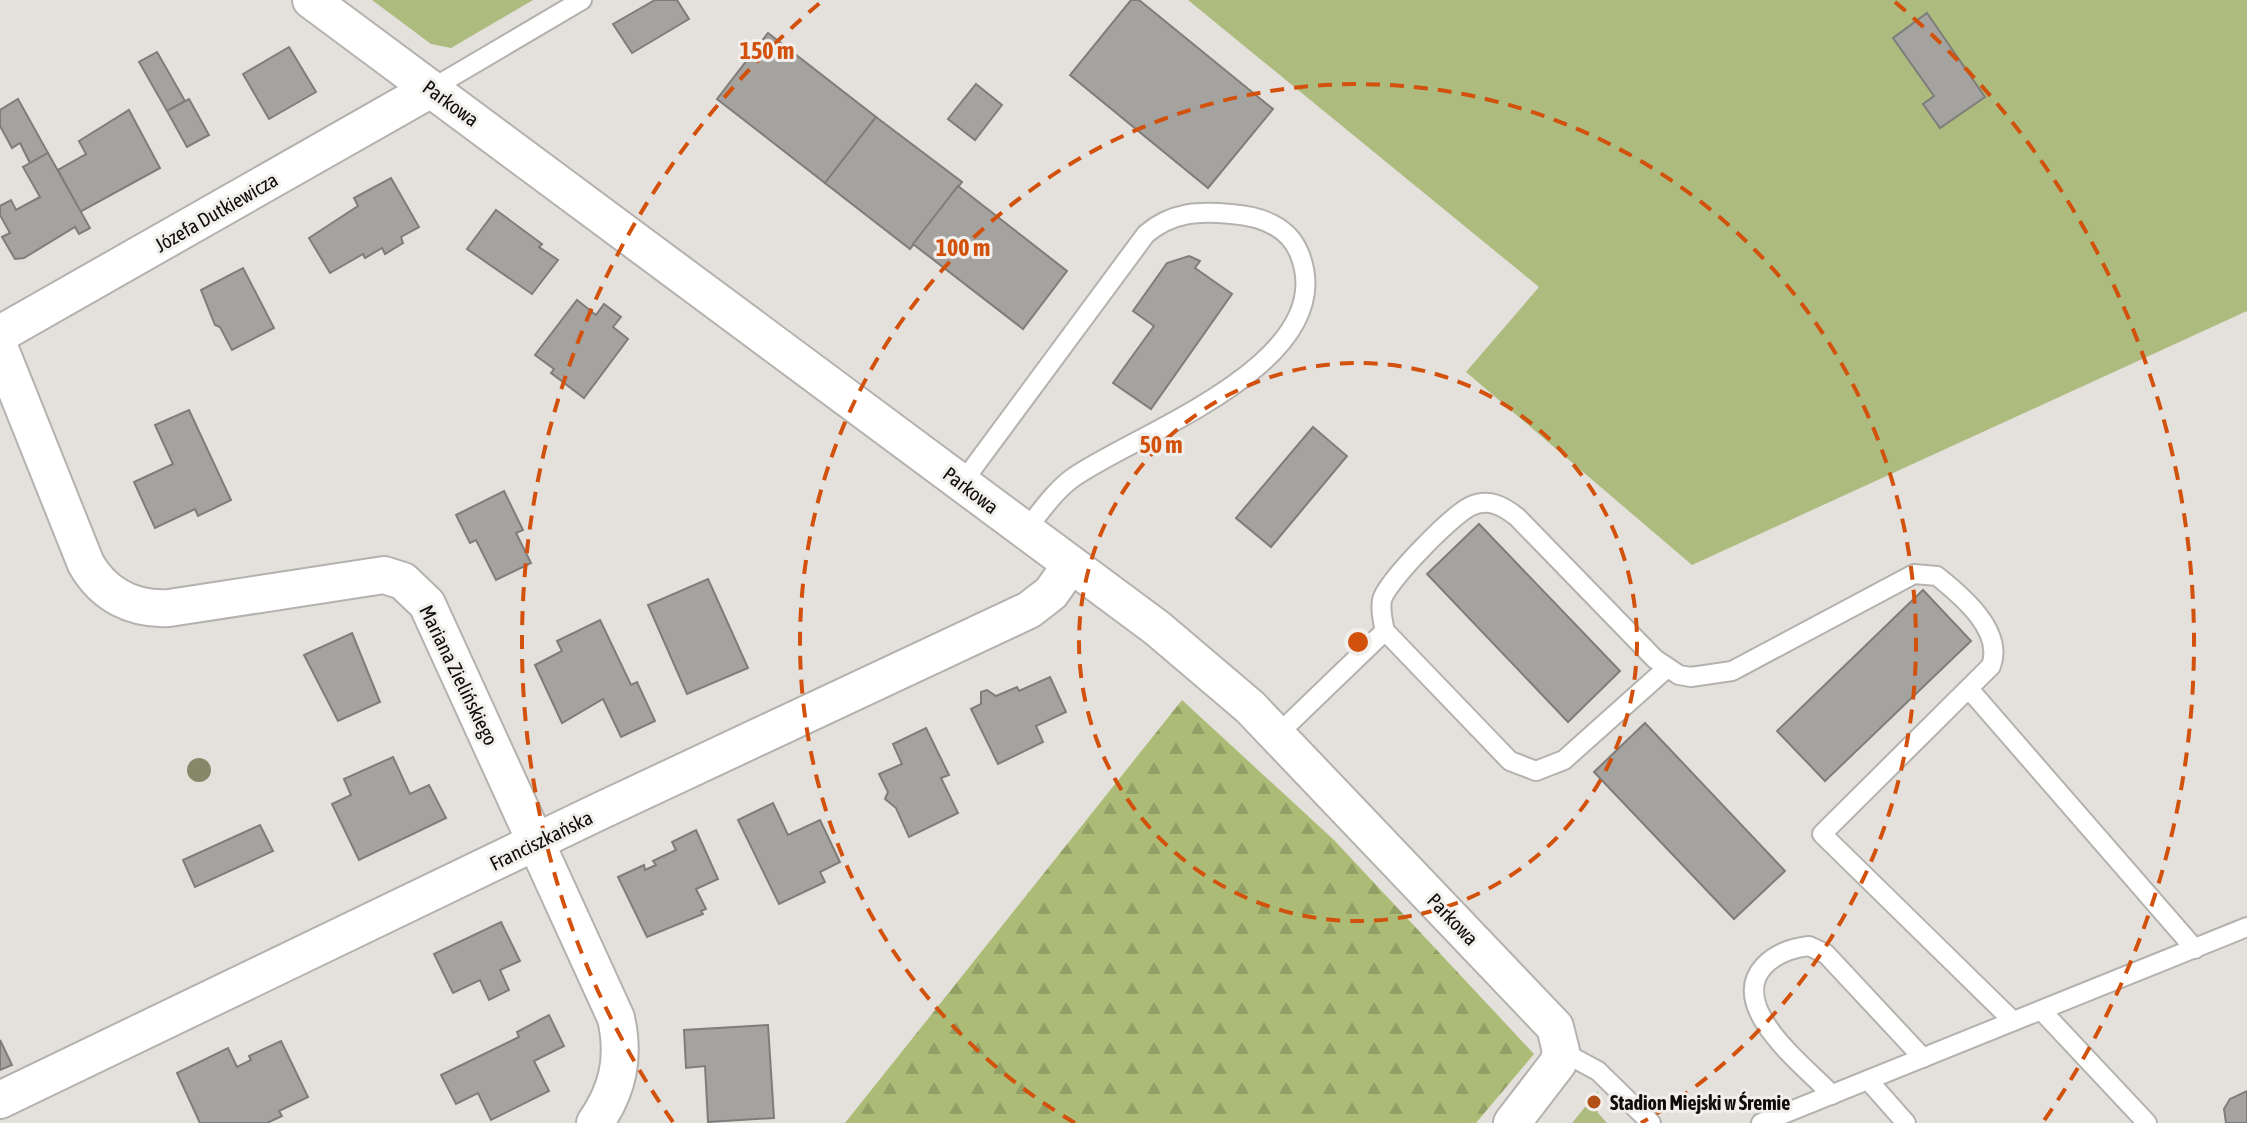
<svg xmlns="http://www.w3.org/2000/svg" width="2247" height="1123" viewBox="0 0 2247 1123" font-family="'Asap Condensed',sans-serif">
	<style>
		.forest { fill: url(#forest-firs) }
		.green { fill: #adbb7f }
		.building { fill: #a5a39f; stroke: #7f7d7a; stroke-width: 2 }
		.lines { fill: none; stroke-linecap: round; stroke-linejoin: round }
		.lane-casing { stroke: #b4b2ae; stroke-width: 22 }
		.street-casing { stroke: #b4b2ae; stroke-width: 40 }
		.lane { stroke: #fff; stroke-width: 18 }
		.street { stroke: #fff; stroke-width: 36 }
		.tree { fill: #858869 }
		.ring { fill: none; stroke: #d2510c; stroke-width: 4; stroke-dasharray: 14 10 }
		.poi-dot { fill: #b25015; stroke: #f1efeb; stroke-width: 3 }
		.labels { text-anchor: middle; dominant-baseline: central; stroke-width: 6; stroke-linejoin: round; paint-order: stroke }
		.street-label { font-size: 20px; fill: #0e0d0c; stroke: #f1efeb }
		.poi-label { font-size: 20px; font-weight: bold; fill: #0e0d0c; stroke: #f1efeb; text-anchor: start }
		.centre { fill: #d2510c; stroke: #f1efeb; stroke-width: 4 }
		.ring-label { font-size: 24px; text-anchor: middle; font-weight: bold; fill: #d2510c; stroke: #f1efeb; stroke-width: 6; stroke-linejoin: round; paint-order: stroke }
	</style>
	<defs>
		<pattern id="forest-firs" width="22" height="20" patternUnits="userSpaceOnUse" patternTransform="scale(2)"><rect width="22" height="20" fill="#acbc76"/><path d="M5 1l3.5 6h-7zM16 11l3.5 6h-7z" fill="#93a065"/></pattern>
	</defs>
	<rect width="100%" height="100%" fill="#e4e1dd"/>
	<path class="forest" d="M1182,700L1334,840L1534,1054L1476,1123H845Z"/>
	<g class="green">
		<path d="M372,0H533L451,48L431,44Z"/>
		<path d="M1188,0H2247V311L1692,565L1466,372L1539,287Z"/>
		<path d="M1598,1091V1113L1607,1123H1572Z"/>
	</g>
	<g class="building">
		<path d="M655,0H677L689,19L632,53L613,24Z"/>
		<path d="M1131,0H1139L1273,109L1208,188L1070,75Z"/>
		<path d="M1927,13L1985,97L1940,128L1923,104L1934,96L1893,38Z"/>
		<path d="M768,33L876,117L825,183L717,99Z"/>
		<path d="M289,47L316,92L269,119L243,74Z"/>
		<path d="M157,52L185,101L167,111L139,62Z"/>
		<path d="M976,84L1002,105L975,140L948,119Z"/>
		<path d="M18,99L48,153L30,163L20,143L12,148L0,126V110Z"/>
		<path d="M189,99L209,135L187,147L167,111Z"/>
		<path d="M129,110L160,168L80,212L58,170L86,154L79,141Z"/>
		<path d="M876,117L962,182L910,249L825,183Z"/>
		<path d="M48,153L90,228L79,234L75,227L24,258L15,259L2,237L10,233L0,215V206L11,200L16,210L40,197L23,167Z"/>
		<path d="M391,178L419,227L401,237L403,243L385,254L382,248L365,258L363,254L330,273L309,238L358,206L354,198Z"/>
		<path d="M958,186L1067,271L1023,329L913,244Z"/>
		<path d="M496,210L542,244L539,247L558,260L532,294L467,249Z"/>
		<path d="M1189,256L1200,261L1195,268L1232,294L1151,409L1113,383L1154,326L1133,311L1167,263Z"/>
		<path d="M243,268L274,328L232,350L220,327L215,325L201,290Z"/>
		<path d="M577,300L596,315L604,304L621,317L613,327L628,339L584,398L551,373L554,369L535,355Z"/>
		<path d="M189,410L231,500L198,516L195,509L155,528L134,482L173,464L155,425Z"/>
		<path d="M1313,427L1347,456L1271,547L1236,518Z"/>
		<path d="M504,491L523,530L516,533L531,563L496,580L476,540L470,543L456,515Z"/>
		<path d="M1479,524L1620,671L1568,722L1427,574Z"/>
		<path d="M708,579L748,668L687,694L648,605Z"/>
		<path d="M1923,590L1971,641L1825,781L1777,731Z"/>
		<path d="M600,620L631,685L637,682L655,721L621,737L603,699L562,723L535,665L562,651L557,641Z"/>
		<path d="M352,633L380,702L338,721L304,655Z"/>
		<path d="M1050,677L1066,712L1036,726L1043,742L998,764L971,709L981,704V692L987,690L996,696L1017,687L1019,691Z"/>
		<path d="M1645,723L1785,871L1734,919L1594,772Z"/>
		<path d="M926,728L949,775L941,778L958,813L909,837L896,808L885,799L888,792L879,774L902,764L893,744Z"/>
		<path d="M393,757L410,794L429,785L446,818L359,860L332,804L351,795L344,779Z"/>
		<path d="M773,803L788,835L820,820L840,862L820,872L825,882L779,904L738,820Z"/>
		<path d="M260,825L273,851L195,887L183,860Z"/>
		<path d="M696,830L718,879L696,889L706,909L701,911L703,914L647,937L618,877L644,865L645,870L656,865L653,861L676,850L672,842Z"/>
		<path d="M501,922L520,961L500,970L509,990L489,1000L480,980L453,993L434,954Z"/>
		<path d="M549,1015L564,1046L534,1061L549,1091L491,1120L478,1093L456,1104L441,1075L519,1037L517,1032Z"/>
		<path d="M768,1025L774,1118L708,1122L705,1066L686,1068L684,1030Z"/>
		<path d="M0,1040L12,1065L0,1070Z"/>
		<path d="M281,1041L308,1097L279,1111L282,1116L267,1123H200L177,1073L228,1048L237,1067L251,1060L249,1056Z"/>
		<path d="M2247,1091V1123H2226L2224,1109L2230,1099Z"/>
	</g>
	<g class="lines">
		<defs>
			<g id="lane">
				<path d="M431,89L582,0"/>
				<path d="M962,483L1146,234C1172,212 1198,211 1231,214C1260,216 1289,226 1300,255C1341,363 1139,432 1074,477C1054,491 1040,513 1025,531"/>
				<path d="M1385,631C1383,622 1380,611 1382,600C1386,582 1453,514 1471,506C1489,498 1503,506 1517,517L1655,659L1679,675L1691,677L1732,671L1914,574L1937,576C1962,596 2004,631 1991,666L1822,834L2013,1021"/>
				<path d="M1969,689L2195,949"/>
				<path d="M1277,735L1385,631L1510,761L1536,771L1564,760L1667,668"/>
				<path d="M2042,1011L2147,1123"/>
				<path d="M1561,1051L1598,1071L1651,1123"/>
				<path d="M1868,1080L1906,1123"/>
				<path d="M1832,1095C1805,1066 1726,1007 1764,966C1776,953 1792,948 1809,946L1826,954L1923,1058"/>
				<path d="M1761,1123L2247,927"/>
			</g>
			<g id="street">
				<path d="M311,0L1157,628L1250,707L1555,1027L1561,1051L1558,1063L1512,1123"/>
				<path d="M0,334L431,89"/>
				<path d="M0,349L86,564C104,595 133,610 169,608L384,575L403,581L427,604L616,1018C625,1058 618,1090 595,1123"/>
				<path d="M0,1100L598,812L1029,610L1051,593L1070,566"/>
			</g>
		</defs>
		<use href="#lane" class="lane-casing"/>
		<use href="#street" class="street-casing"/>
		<use href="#lane" class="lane"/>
		<use href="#street" class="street"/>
	</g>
	<circle class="tree" cx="199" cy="770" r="12"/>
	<g class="ring">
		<circle cx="1358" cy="642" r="279"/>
		<path d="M1075 1123A558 558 0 1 1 1641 1123"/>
		<path d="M673 1122A836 836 0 0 1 821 2M1895 2A836 836 0 0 1 2043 1122"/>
	</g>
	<circle class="poi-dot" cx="1594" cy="1102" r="8"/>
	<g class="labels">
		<g class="street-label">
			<text transform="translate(451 103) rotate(36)">Parkowa</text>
			<text transform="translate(216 212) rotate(-30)">Józefa Dutkiewicza</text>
			<text transform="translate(971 490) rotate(37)">Parkowa</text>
			<text transform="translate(459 675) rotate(64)">Mariana Zielińskiego</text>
			<text transform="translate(541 840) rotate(-26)">Franciszkańska</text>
			<text transform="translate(1453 919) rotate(46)">Parkowa</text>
		</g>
		<g class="poi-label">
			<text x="1610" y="1102">Stadion Miejski w Śremie</text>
		</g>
	</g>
	<circle cx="1358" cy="642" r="12" class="centre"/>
	<g class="ring-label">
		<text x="767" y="59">150 m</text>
		<text x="963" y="256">100 m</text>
		<text x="1161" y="453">50 m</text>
	</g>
</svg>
